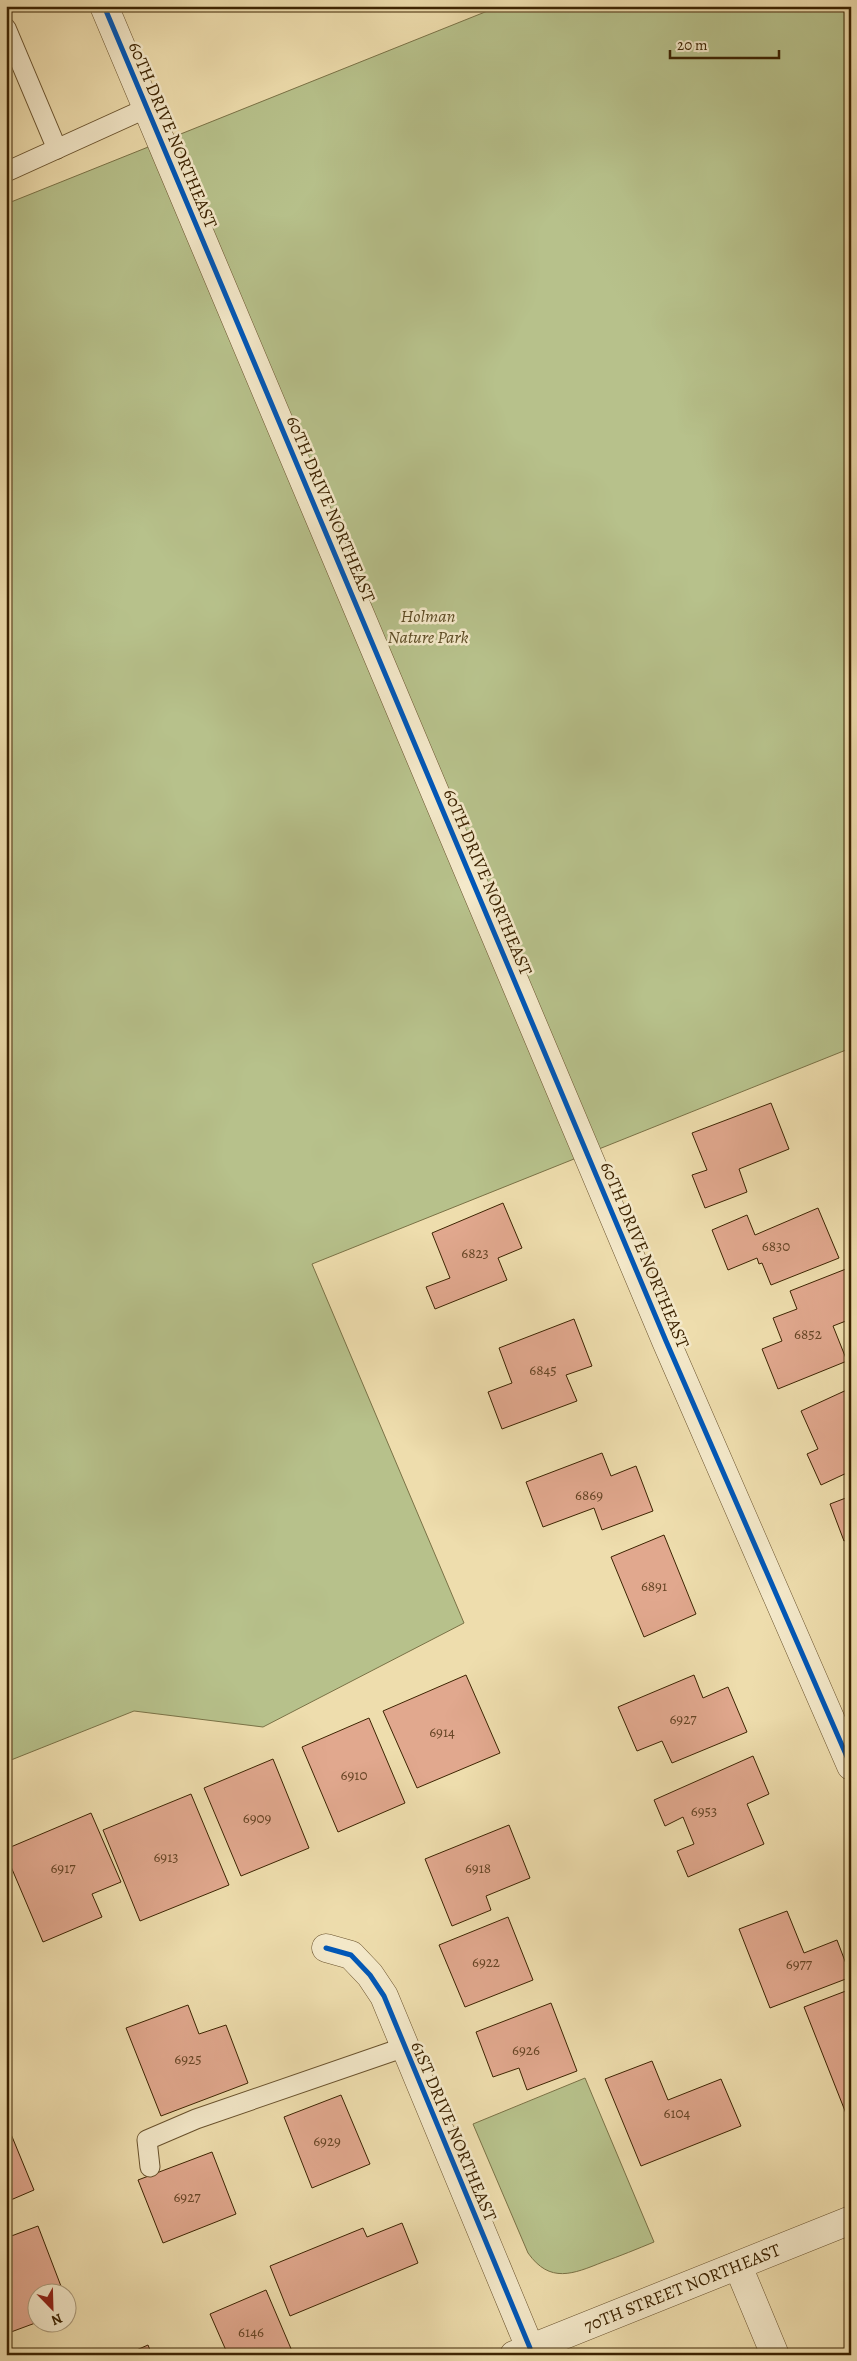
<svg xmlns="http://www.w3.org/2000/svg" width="857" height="2361" viewBox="0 0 857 2361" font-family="Alegreya,serif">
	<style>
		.green { fill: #b7c18b; stroke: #7a7246 }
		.building { fill: #e1a88e; stroke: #3d2402 }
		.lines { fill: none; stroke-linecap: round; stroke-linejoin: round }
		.lane-casing { stroke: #69522d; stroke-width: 21 }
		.street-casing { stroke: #69522d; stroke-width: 29 }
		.lane { stroke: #f4e9ca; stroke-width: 19 }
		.street { stroke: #f4e9ca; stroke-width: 28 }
		.cycleway-casing { stroke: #f4e9ca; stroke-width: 8 }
		.cycleway { stroke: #0057b8; stroke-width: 5 }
		.labels { text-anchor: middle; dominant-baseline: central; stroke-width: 5; stroke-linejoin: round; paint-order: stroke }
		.number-label { font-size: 15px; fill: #664525 }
		.street-label { font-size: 18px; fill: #3d2402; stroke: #f4e9ca }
		.park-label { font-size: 18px; font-style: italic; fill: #5c4b24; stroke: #f4e9ca }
	</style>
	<rect width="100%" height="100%" fill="#eeddad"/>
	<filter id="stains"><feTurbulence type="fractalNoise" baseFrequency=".004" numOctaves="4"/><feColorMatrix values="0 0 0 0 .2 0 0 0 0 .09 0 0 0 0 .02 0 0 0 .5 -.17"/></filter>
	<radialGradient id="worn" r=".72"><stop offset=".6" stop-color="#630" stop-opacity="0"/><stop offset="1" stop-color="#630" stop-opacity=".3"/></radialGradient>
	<g class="green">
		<path d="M500,6H851V1048L312,1264L464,1623L263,1727L134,1711L6,1762V204Z"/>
		<path d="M585,2078L654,2242C637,2249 620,2256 603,2262C573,2274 550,2284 528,2253L473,2124Z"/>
	</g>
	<g class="building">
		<path d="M771,1103L789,1149L739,1169L747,1192L705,1208L692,1175L707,1170L692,1133Z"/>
		<path d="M503,1203L522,1248L498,1258L507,1280L435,1309L426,1287L450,1278L432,1233Z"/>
		<path d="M818,1208L839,1258L771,1285L762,1263L759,1264L757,1258L728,1270L712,1230L747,1215L755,1235Z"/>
		<path d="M851,1267V1319L833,1326L847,1361L778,1389L762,1349L782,1341L773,1318L797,1309L790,1291Z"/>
		<path d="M574,1319L592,1366L566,1375L577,1401L502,1429L488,1392L512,1383L499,1348Z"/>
		<path d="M851,1388V1471L821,1485L807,1454L818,1449L801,1411Z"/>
		<path d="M602,1453L611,1476L636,1466L653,1511L602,1530L594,1508L543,1527L526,1482Z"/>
		<path d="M851,1496V1538L844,1541L830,1504Z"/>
		<path d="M664,1535L696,1614L644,1637L611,1557Z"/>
		<path d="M466,1675L500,1753L417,1788L383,1711Z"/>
		<path d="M694,1675L703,1698L728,1687L747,1732L672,1763L662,1741L637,1751L618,1707Z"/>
		<path d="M369,1718L405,1803L338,1832L302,1747Z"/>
		<path d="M753,1756L769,1794L747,1804L764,1844L688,1877L677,1851L694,1844L683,1817L665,1826L654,1800Z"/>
		<path d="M273,1759L309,1848L241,1876L204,1788Z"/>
		<path d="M191,1794L229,1885L140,1921L103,1830Z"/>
		<path d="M91,1813L121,1882L92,1894L102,1917L43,1942L6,1855V1849Z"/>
		<path d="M509,1825L530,1878L486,1896L491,1910L452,1926L425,1859Z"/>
		<path d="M787,1911L804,1953L837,1940L851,1977L770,2008L739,1929Z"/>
		<path d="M508,1917L533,1980L465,2007L439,1945Z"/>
		<path d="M851,1989V2115L847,2116L804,2007Z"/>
		<path d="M551,2003L577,2071L527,2090L519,2068L493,2077L476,2032Z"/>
		<path d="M188,2005L199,2034L226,2025L248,2083L161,2116L126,2028Z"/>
		<path d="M652,2061L668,2100L721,2079L741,2126L641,2166L605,2079Z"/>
		<path d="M341,2095L370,2164L312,2188L284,2117Z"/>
		<path d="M6,2122L34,2190L6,2202Z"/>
		<path d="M212,2152L236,2214L163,2243L138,2180Z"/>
		<path d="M402,2223L418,2263L290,2316L270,2266L363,2228L367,2237Z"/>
		<path d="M38,2226L64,2294H38V2322L11,2332L6,2320V2238Z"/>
		<path d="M266,2290L292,2351L284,2355H228L210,2314Z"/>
		<path d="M148,2345L152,2355H125Z"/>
	</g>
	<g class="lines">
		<defs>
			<g id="lane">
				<path d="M6,28L57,149"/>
				<path d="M6,172L147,108"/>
				<path d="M150,2167L147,2140L196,2119L405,2047"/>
			</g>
			<g id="street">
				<path d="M104,6L666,1341L851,1766"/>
				<path d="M326,1948L351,1955L370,1975L384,1996L530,2348"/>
				<path d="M738,2266L775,2355"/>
				<path id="s1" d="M514,2355L851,2220"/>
			</g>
		</defs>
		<use href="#lane" class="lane-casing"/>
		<use href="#street" class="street-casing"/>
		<use href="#lane" class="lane"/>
		<use href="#street" class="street"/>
		<defs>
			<g id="cycleway">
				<path d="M104,6L666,1341L851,1766"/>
				<path d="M326,1948L351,1955L370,1975L384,1996L530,2348"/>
			</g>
		</defs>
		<use href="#cycleway" class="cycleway-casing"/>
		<use href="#cycleway" class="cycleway"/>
	</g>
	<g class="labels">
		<g class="number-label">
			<text x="776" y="1246">6830</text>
			<text x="475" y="1253">6823</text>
			<text x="808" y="1334">6852</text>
			<text x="543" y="1370">6845</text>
			<text x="589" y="1495">6869</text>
			<text x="654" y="1586">6891</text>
			<text x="683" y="1719">6927</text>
			<text x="442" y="1732">6914</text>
			<text x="354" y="1775">6910</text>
			<text x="704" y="1811">6953</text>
			<text x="257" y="1818">6909</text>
			<text x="166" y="1857">6913</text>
			<text x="63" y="1868">6917</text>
			<text x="478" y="1868">6918</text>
			<text x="486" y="1962">6922</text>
			<text x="799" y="1964">6977</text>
			<text x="526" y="2050">6926</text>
			<text x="188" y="2059">6925</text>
			<text x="677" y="2113">6104</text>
			<text x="327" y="2141">6929</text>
			<text x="187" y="2197">6927</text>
			<text x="251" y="2332">6146</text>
		</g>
		<g class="street-label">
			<text transform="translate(173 135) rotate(67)">60TH DRIVE NORTHEAST</text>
			<text transform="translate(331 509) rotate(67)">60TH DRIVE NORTHEAST</text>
			<text transform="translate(488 882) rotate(67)">60TH DRIVE NORTHEAST</text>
			<text transform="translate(645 1255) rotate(67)">60TH DRIVE NORTHEAST</text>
			<text transform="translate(454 2131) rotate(67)">61ST DRIVE NORTHEAST</text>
			<text stroke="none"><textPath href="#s1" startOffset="181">70TH STREET NORTHEAST</textPath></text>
		</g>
		<g class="park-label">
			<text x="428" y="616">Holman<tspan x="428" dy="21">Nature Park</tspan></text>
		</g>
	</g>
	<rect width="857" height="2361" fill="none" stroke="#eeddad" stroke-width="25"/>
	<rect x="8" y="8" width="842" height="2346" fill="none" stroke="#3d2402" stroke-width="2.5"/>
	<rect x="12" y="12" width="832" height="2336" fill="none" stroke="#3d2402"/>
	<g transform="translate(52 2308) rotate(157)"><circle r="24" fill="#f4e9ca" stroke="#ab9a7a"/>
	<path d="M0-4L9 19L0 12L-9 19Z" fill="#8f2418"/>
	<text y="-8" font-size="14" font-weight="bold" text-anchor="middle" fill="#3d2402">N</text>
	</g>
	<path d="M670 50v8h109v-8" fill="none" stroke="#3d2402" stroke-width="2.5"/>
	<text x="677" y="50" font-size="15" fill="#3d2402" stroke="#f4e9ca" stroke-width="4" paint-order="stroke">20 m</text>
	<rect width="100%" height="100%" filter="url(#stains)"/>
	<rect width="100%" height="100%" fill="url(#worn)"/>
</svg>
